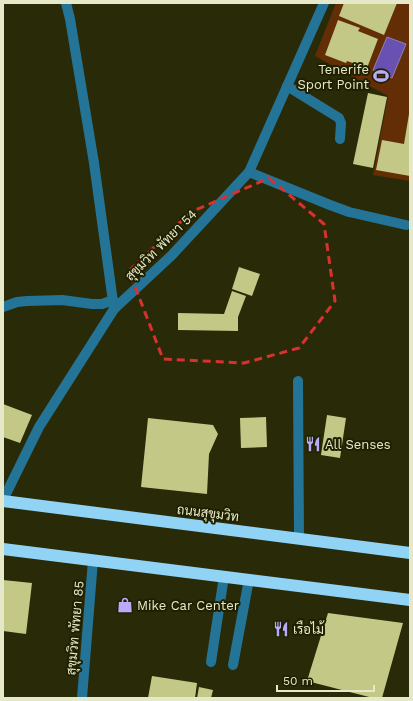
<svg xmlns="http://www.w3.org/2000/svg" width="413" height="701" viewBox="0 0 413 701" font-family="'Work Sans',Sarabun,sans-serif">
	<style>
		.green { fill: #632e06 }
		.water { fill: #6951b1; stroke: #8e7fb8 }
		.building { fill: #c4c887 }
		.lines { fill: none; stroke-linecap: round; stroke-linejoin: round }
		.minor { stroke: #247497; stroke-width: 10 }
		.highway { stroke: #91d3f5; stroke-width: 12 }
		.marked { fill: none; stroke: #d73230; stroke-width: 3; stroke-dasharray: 8 5; stroke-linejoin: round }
		.labels { text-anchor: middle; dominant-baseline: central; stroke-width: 4; stroke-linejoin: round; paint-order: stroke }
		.poi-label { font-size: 13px; fill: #e6e9c9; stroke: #1f2000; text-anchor: start }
		.street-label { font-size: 13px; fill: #e6e9c9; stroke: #1f2000 }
	</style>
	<rect width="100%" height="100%" fill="#292a08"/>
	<path class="green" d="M336,3H410V181L373,175L388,96L315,56Z"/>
	<path class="water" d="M387,37L406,44L392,78L373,70Z"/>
	<g class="building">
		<path d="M344,3H397L384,35L339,16Z"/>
		<path d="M338,20L360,28L358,31L378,39L367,68L347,61L346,63L325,55Z"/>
		<path d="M368,93L387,97L373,168L353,164Z"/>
		<path d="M409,114H410V176L376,170L382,140L404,144Z"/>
		<path d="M239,267L260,274L252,296L232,289Z"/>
		<path d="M232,291L246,296L238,317V331L178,330V313L224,314Z"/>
		<path d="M3,404L32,415L20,443L3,437Z"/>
		<path d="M327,415L346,418L340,458L321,455Z"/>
		<path d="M266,417L267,447L241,448L240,418Z"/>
		<path d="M148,418L213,425L218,434L209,454L207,494L141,487Z"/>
		<path d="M3,580L32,583L26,634L3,631Z"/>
		<path d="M328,613L403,623L382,698H373L307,681Z"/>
		<path d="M152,676L197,683L195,698H148Z"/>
		<path d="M199,687L213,690L211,698H197Z"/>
	</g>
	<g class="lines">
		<g class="minor">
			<path d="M66,3L70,19L94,163L114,309"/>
			<path d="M287,86L339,118L341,123L340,139"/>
			<path d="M249,172L330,205L349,212L406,225"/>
			<path d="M3,307L17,302L27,301L62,300L92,304H102L113,300"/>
			<path d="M298,381L299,538"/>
			<path d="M3,500L39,427L114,309L172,255L249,172L324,3"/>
			<path d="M211,662L224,576"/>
			<path d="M233,665L249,579"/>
			<path d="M82,698L93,560"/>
		</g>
		<g class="highway">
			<path d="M3,501L410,553"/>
			<path d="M3,549L410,600"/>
		</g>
	</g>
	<path class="marked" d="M269,178L324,224L335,301L299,348L244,363L163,359L129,271L191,212Z"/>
	<defs>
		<symbol id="stadium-bare" viewBox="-9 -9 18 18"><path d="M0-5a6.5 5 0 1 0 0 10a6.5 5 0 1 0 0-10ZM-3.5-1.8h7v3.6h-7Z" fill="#b8abf7" stroke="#1f2000" stroke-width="2.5" paint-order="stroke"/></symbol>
		<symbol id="restaurant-bare" viewBox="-9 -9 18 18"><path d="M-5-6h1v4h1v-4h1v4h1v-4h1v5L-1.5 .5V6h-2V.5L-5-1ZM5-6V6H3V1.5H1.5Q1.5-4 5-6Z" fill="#b8abf7" stroke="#1f2000" stroke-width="2.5" paint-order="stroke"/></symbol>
		<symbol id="shop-bare" viewBox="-9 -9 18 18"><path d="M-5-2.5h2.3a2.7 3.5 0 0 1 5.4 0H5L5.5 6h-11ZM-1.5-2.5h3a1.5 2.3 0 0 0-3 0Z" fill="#b8abf7" stroke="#1f2000" stroke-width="2.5" paint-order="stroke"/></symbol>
	</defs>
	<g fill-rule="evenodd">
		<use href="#stadium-bare" x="370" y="65" width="22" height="22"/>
		<use href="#restaurant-bare" x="302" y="433" width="22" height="22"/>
		<use href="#shop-bare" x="114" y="594" width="22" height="22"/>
		<use href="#restaurant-bare" x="270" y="618" width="22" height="22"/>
	</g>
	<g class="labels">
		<g class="poi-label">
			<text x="369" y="69" text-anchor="end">Tenerife<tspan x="369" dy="15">Sport Point</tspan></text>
			<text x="325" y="444">All Senses</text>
			<text x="137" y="605">Mike Car Center</text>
			<text x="293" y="629">เรือไม้</text>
		</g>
		<g class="street-label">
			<text transform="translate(161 245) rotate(-45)">สุขุมวิท พัทยา 54</text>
			<text transform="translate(208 513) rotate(7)">ถนนสุขุมวิท</text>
			<text transform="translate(75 628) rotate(-85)">สุขุมวิท พัทยา 85</text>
		</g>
	</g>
	<rect width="413" height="701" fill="none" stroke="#e6e9c9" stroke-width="8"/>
	<path d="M277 685v6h97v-6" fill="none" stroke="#e6e9c9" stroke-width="2"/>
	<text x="283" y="685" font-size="12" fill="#e6e9c9" stroke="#1f2000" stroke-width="3" paint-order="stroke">50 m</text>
</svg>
